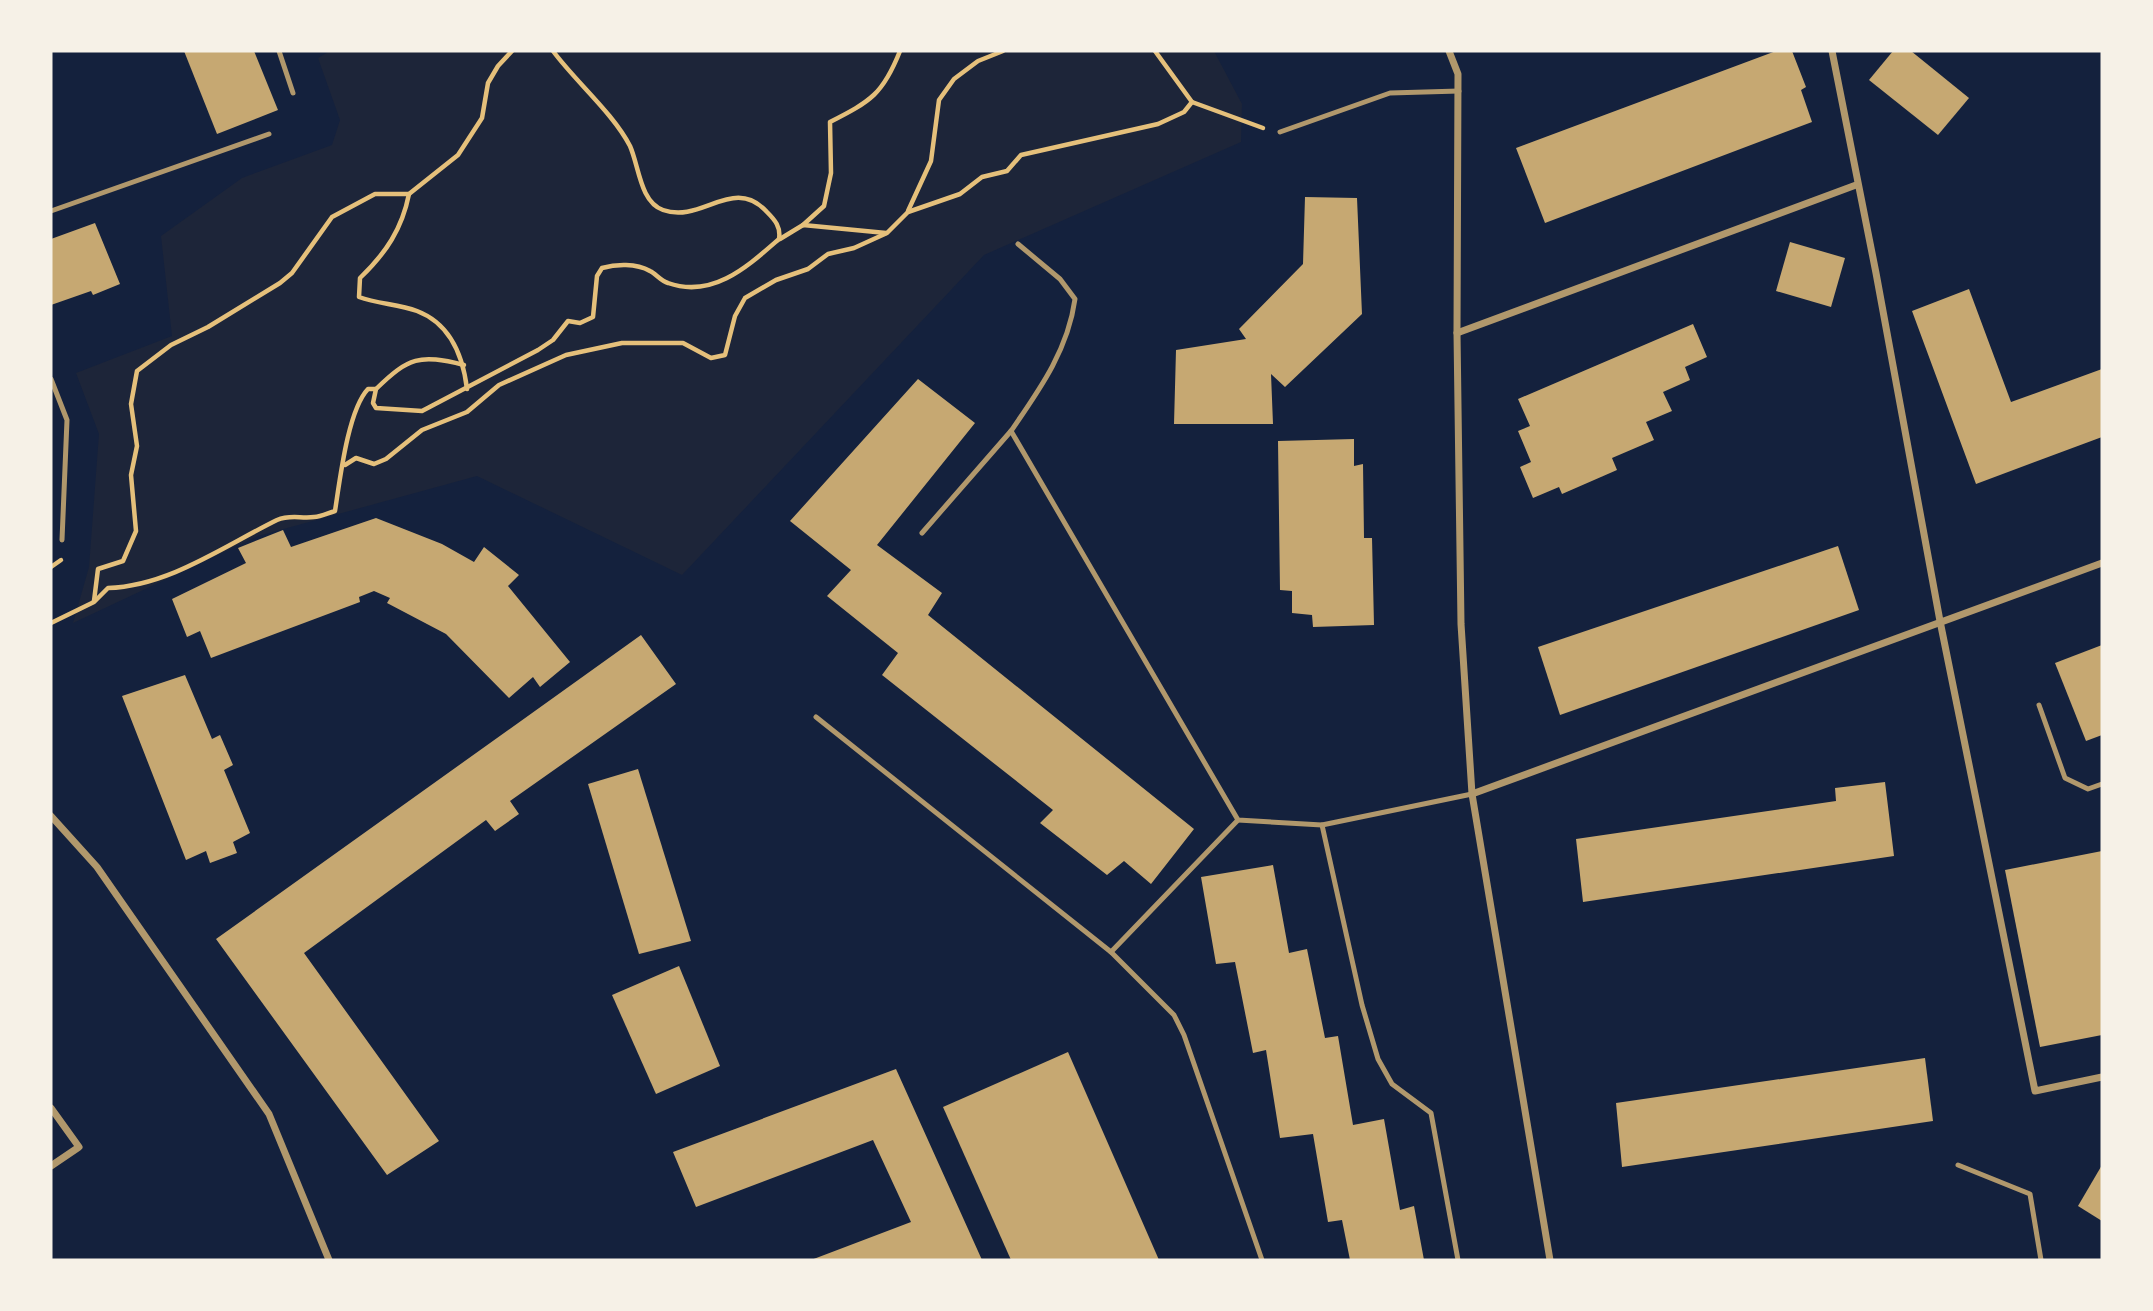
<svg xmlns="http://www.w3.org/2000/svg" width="2153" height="1311" viewBox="0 0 2153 1311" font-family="Poppins,sans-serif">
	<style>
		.green { fill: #1d2539 }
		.building { fill: #c6a872 }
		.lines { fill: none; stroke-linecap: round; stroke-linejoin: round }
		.path { stroke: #e5c07b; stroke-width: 4.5 }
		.service { stroke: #b1986c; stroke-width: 5 }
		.minor { stroke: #b1986c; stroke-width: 7 }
	</style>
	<rect width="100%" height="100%" fill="#14213d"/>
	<path class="green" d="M330,51H1214L1242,104L1241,142L984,255L682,575L477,476L258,536L73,623L89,567L99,434L76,373L172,336L161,236L242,178L332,145L340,120L318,58Z"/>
	<g class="building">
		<path d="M184,51H254L278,110L217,134Z"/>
		<path d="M1776,51H1792L1806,87L1801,90L1812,122L1545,223L1516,148Z"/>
		<path d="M1893,51H1911L1969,98L1938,135L1869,80Z"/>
		<path d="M1305,197L1357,198L1362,314L1285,387L1271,374L1273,424H1174L1176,350L1246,339L1239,329L1303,264Z"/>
		<path d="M95,223L120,284L93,295L91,291L51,305V239Z"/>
		<path d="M1790,242L1845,258L1831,307L1776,291Z"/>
		<path d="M1969,289L2011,402L2102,369V437L1976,484L1912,311Z"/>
		<path d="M1693,324L1707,357L1685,367L1690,380L1663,392L1672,411L1646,422L1654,440L1612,458L1617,470L1562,494L1559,487L1533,498L1520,467L1531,462L1518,431L1530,426L1518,399Z"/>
		<path d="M918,379L975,423L877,545L942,593L928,615L1194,829L1151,884L1124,861L1107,875L1040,823L1053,810L882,675L898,653L827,596L851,570L790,521Z"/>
		<path d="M1354,439V466L1363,464L1364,538H1372L1374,625L1313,627L1312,615L1292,613V591L1280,590L1278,441Z"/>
		<path d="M376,518L442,544L474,562L484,547L519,575L508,586L570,662L540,687L533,677L509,698L446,634L387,603L390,598L374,591L359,597L360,602L211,658L200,631L187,637L172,599L246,563L238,548L283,530L291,547Z"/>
		<path d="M1838,546L1859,610L1560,715L1538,647Z"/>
		<path d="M641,635L676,684L510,801L519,814L495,831L486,820L304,953L439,1141L387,1175L216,939Z"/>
		<path d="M2102,645V735L2086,741L2055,663Z"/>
		<path d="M185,675L212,739L220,735L233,765L224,770L250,833L233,842L237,853L210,863L206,851L186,860L122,696Z"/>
		<path d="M638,769L691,941L639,954L588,784Z"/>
		<path d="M1885,782L1894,856L1583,902L1576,839L1836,801L1835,788Z"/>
		<path d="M2102,851V1035L2040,1047L2005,870Z"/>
		<path d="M1273,865L1289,953L1307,949L1325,1038L1338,1036L1353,1125L1384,1119L1400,1210L1414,1206L1424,1260H1350L1342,1220L1328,1222L1313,1134L1280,1138L1266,1050L1253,1053L1235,962L1216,964L1201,877Z"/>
		<path d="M679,966L720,1066L656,1094L612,995Z"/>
		<path d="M1068,1052L1159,1260H1011L943,1107Z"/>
		<path d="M1925,1058L1933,1121L1622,1167L1616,1103Z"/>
		<path d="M896,1069L982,1260H811L911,1222L873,1140L696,1207L673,1152Z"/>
		<path d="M2102,1165V1221L2078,1206Z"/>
	</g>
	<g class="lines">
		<g class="path">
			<path d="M1192,102L1263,128"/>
			<path d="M409,194C402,229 386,253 360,278L359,297C378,304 398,304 417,311C451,324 463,356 467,389"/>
			<path d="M908,211L931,161L939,100L954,79L978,61L1003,51"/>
			<path d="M803,225L824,206L831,173L830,122C871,101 883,94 900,51"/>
			<path d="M780,239L803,225L886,233"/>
			<path d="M376,389C409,357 419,354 464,365"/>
			<path d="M345,465L356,458L374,464L386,459L422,430L467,412L499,385L566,355L622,343H683L711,358L725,355L735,316L745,298L776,280L808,269L828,254L854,248L887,233L908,212L960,194L982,177L1007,171L1021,155L1158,124L1184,112L1192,102L1155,51"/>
			<path d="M51,567L61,560"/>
			<path d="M94,601L98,569L123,561L136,531L131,475L137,446L131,404L137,371L171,345L208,327L280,283L292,273L332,217L375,194H409L458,155L482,118L488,83L498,66L512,51"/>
			<path d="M51,623L94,602L108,588C169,586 224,546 277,520C291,514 301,519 314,517C321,517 328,513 335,511C340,479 348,410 368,389H376L373,403L376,408L422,411L538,350L553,340L568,321L580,323L593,317L597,276L602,268C616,264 636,263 650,271C656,274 661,281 668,283C713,299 748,266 779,239C781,227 775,220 767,212C733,175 702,224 663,210C640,202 639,166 630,146C613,113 575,81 553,51"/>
		</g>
		<g class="service">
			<path d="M279,51L293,93"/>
			<path d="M1280,132L1390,93L1459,91"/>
			<path d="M51,211L269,134"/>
			<path d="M1018,244L1060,279L1075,299C1068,350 1040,389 1011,431L1238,820L1322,825L1472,794"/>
			<path d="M51,379L67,420L62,540"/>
			<path d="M922,533L1011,431"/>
			<path d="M2039,705L2065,778L2088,789L2102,784"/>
			<path d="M816,717L1111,952L1238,820"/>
			<path d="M1322,825L1362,1005L1378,1059L1392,1084L1431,1113L1458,1260"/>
			<path d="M1111,952L1174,1015L1184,1035L1262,1260"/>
			<path d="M1958,1165L2030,1194L2041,1260"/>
		</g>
		<g class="minor">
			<path d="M1449,51L1458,74L1457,333L1461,624L1472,794L1550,1260"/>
			<path d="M1832,51L1876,273L1940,621L2035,1091L2102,1077"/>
			<path d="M1457,333L1856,185"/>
			<path d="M1472,794L2102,563"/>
			<path d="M51,816L97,867L269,1114L329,1260"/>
			<path d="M51,1108L79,1147L51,1166"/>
		</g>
	</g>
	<rect width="2153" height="1311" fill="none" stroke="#f6f1e7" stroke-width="105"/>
</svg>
